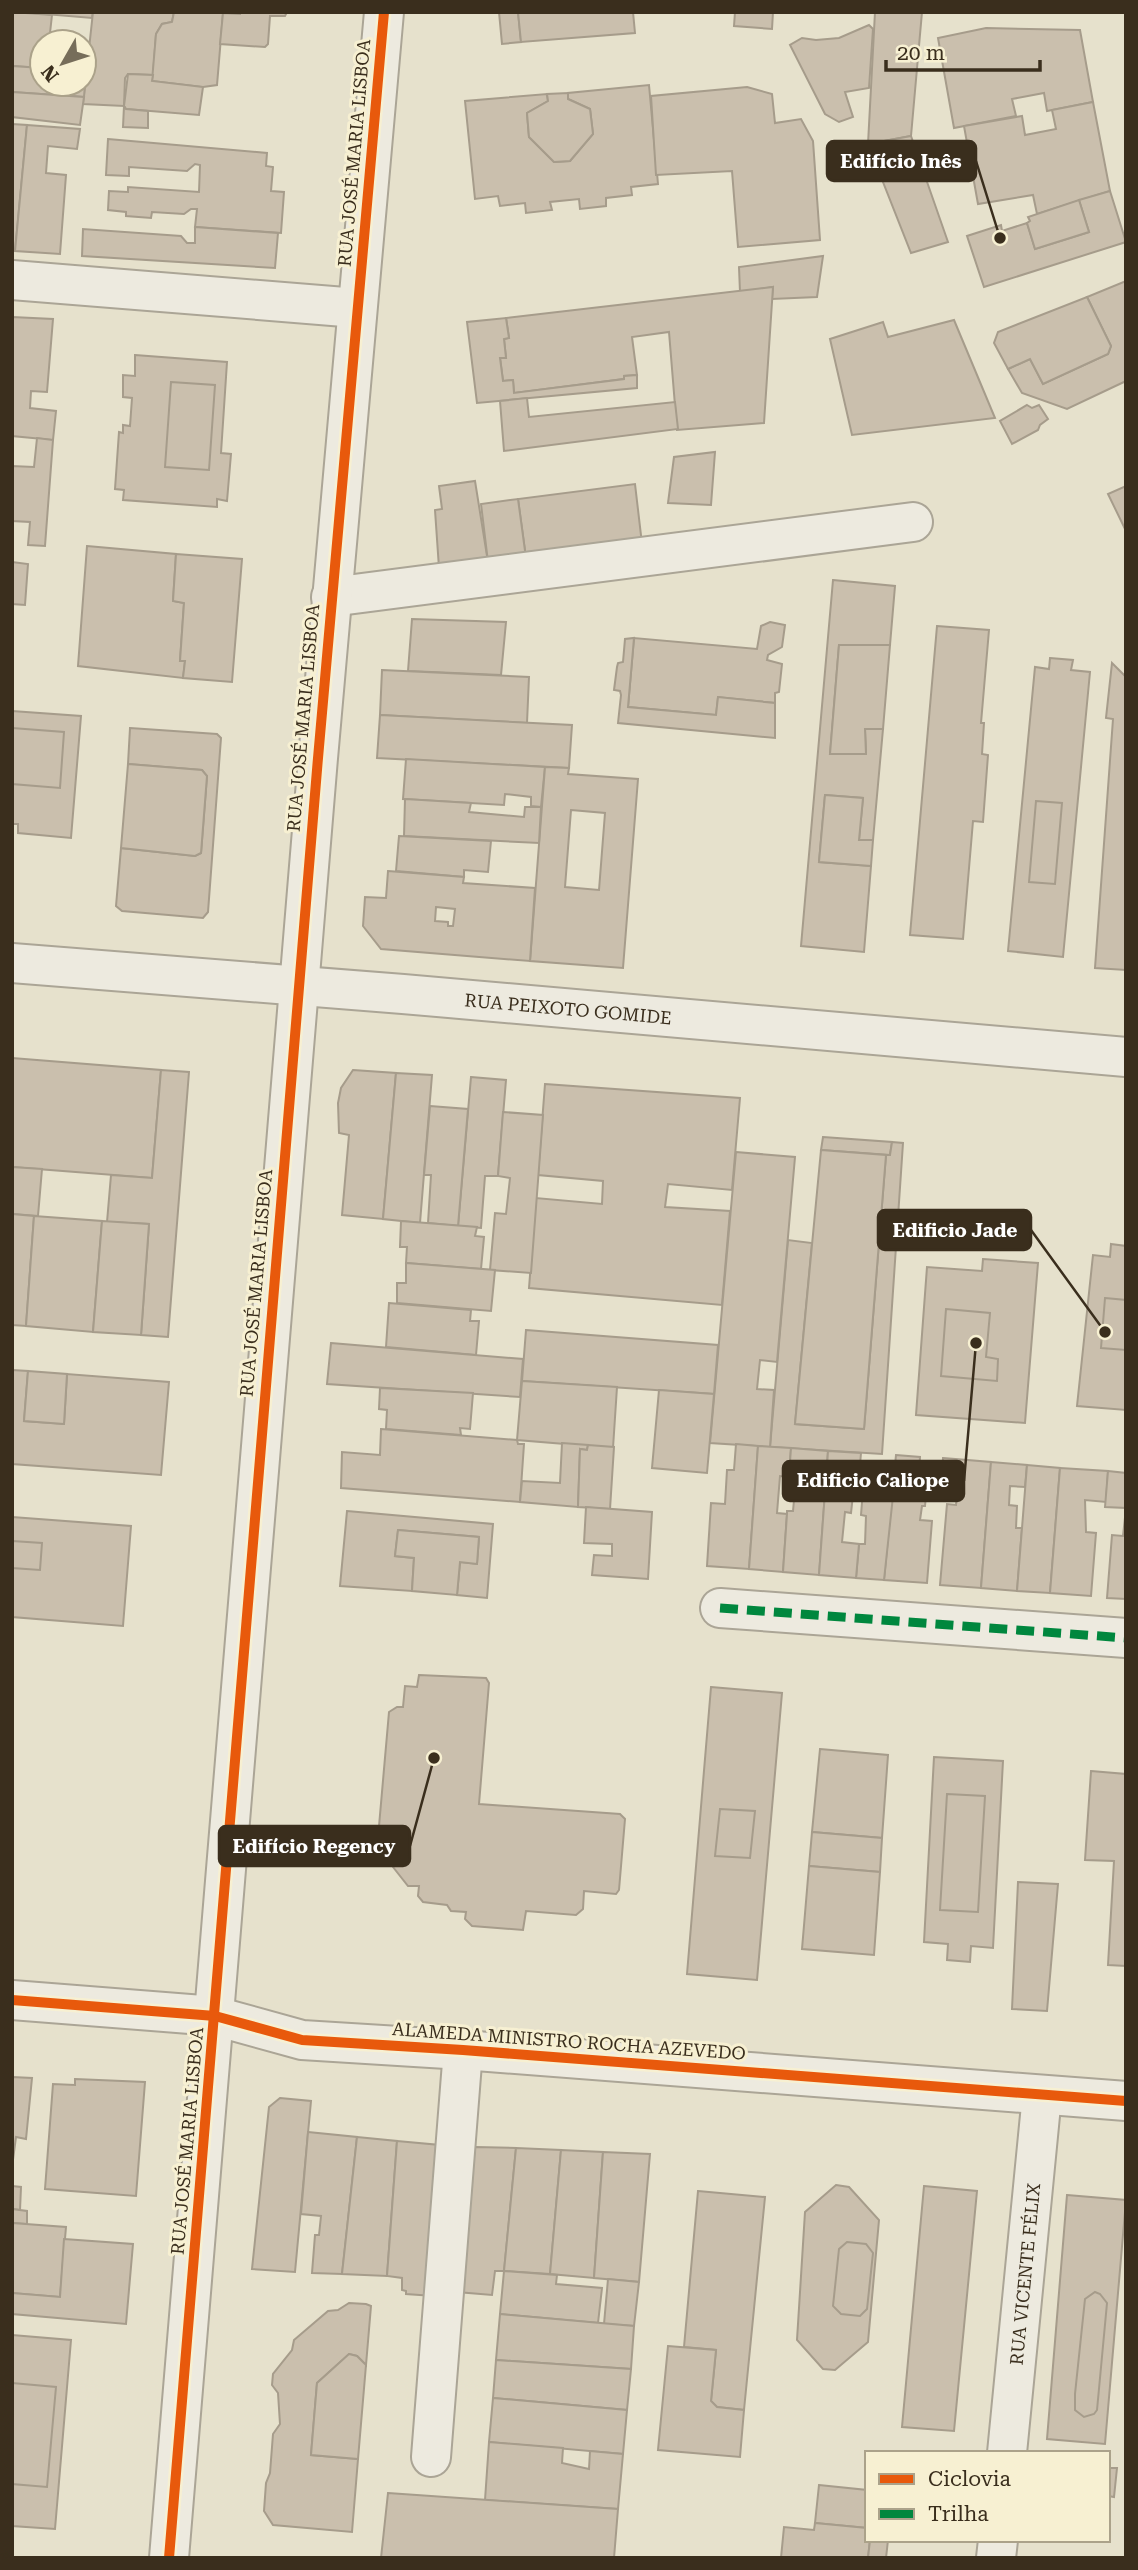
<svg xmlns="http://www.w3.org/2000/svg" width="1138" height="2570" viewBox="0 0 1138 2570" font-family="'Roboto Serif',serif">
	<style>
		.building { fill: #cabfad; stroke: #a69c8b; stroke-width: 2; fill-rule: evenodd }
		.lines { fill: none; stroke-linecap: round; stroke-linejoin: round }
		.street-casing { stroke: #aba596; stroke-width: 42 }
		.street { stroke: #edeadf; stroke-width: 38 }
		.quiet { stroke: #00873e; stroke-width: 9; stroke-dasharray: 18 9; stroke-linecap: butt }
		.cycleway-casing { stroke: #f7f0d2; stroke-width: 15 }
		.cycleway { stroke: #e8590c; stroke-width: 10 }
		.labels { text-anchor: middle; dominant-baseline: central; stroke-width: 6; stroke-linejoin: round; paint-order: stroke }
		.street-label { font-size: 18px; fill: #3a2e1d; stroke: #f7f0d2 }
		.leader { fill: none; stroke: #3a2e1d; stroke-width: 2.5 }
		.callout-dot { fill: #3a2e1d; stroke: #f7f0d2; stroke-width: 2.5 }
		.callout { fill: #3a2e1d; stroke: #3a2e1d; stroke-width: 2.5 }
		.callout-label { font-size: 19px; text-anchor: middle; font-weight: bold; fill: #fff }
	</style>
	<rect width="100%" height="100%" fill="#e6e1cc"/>
	<g class="building">
		<path d="M12,12L52,15L49,42H42V68L12,66Z"/>
		<path d="M21,12H93L92,18Z"/>
		<path d="M93,12H174L172,22L162,24L156,34L153,75L128,74L125,78L124,106L83,104Z"/>
		<path d="M174,12L223,13L217,85L203,87L152,81L156,34L162,24L172,22Z"/>
		<path d="M240,12H287L285,16H270L268,44L265,47L220,44L223,13L240,14Z"/>
		<path d="M499,12H518L521,42L502,44Z"/>
		<path d="M518,12H633L635,33L521,42Z"/>
		<path d="M735,12H773L772,29L734,26Z"/>
		<path d="M875,12H922L911,136L868,144Z"/>
		<path d="M869,25L873,29L869,88L845,92L853,117L839,122L825,114L790,45L802,38L816,40L839,38Z"/>
		<path d="M986,28L1080,30L1093,102L1047,111L1044,93L1012,99L1016,116L954,128L938,38Z"/>
		<path d="M84,46H89L86,71H84Z"/>
		<path d="M12,66L42,68V84H84V71H86L84,97L12,92Z"/>
		<path d="M128,74L153,75L152,81L203,87L199,115L126,109L124,106Z"/>
		<path d="M649,85L658,184L631,187L632,195L606,198V206L580,209L579,199L550,202L552,210L526,213L525,203L500,206L498,196L475,199L465,101L547,94L548,101L527,113L529,137L554,162L570,161L593,134L590,109L568,99V93Z"/>
		<path d="M747,87L772,94L775,123L801,119L813,141L820,240L738,247L732,171L656,175L651,96Z"/>
		<path d="M12,92L84,97L80,125L12,117Z"/>
		<path d="M568,93V99L590,109L593,134L570,161L554,162L529,137L527,113L548,101L547,94Z"/>
		<path d="M1093,102L1110,191L1037,214L1033,195L978,204L964,126L1022,116L1025,135L1056,129L1052,110Z"/>
		<path d="M124,106L126,109L148,111V128L123,127Z"/>
		<path d="M12,124L27,125L15,251H12Z"/>
		<path d="M27,125L80,129L77,149L48,146L46,173L66,175L60,254L15,251Z"/>
		<path d="M911,136L948,242L911,253L868,144Z"/>
		<path d="M108,139L267,153L266,166L273,167L271,191L284,192L281,233L195,227L197,209H191L184,214L152,212L151,218L126,216V212L108,210L109,191L128,192V187L199,192L200,165L195,164L187,171L129,167V176L106,175Z"/>
		<path d="M1110,191L1126,242L984,287L967,236L1001,225L1002,231L1027,223L1035,249L1089,232L1079,200Z"/>
		<path d="M1079,200L1089,232L1035,249L1027,223L1030,221L1028,217Z"/>
		<path d="M195,227L278,233L275,268L82,256L83,229L181,236L187,243H195Z"/>
		<path d="M823,256L817,297L772,299L773,287L740,292L739,267Z"/>
		<path d="M1126,281V381L1067,409L1022,393L1008,369L1030,359L1043,384L1108,354L1111,346L1087,297Z"/>
		<path d="M773,287L764,423L677,430L669,332L632,337L637,375L624,376V379L514,393L513,380L503,381L500,358H506L504,339L509,338L506,318Z"/>
		<path d="M1087,297L1111,346L1108,354L1043,384L1030,359L1008,369L994,343L998,332Z"/>
		<path d="M12,317L53,319L47,392L31,391L30,408L56,411L53,440L12,436Z"/>
		<path d="M506,318L509,338L504,339L506,358H500L503,381L513,380L514,393L624,379V376L637,375V388L477,403L467,322Z"/>
		<path d="M954,320L995,418L852,435L830,339L883,322L888,337Z"/>
		<path d="M135,355L227,362L221,453L231,454L227,501L217,499V507L123,500L124,490L115,489L119,432L123,433V425L130,426L132,398L123,397V375L135,376Z"/>
		<path d="M171,382L215,385L209,470L165,467Z"/>
		<path d="M527,398L529,417L675,402L678,429L504,451L500,401Z"/>
		<path d="M1027,405L1032,408L1039,405L1048,419L1040,425L1038,430L1012,444L1000,421Z"/>
		<path d="M37,438L53,440L45,546L28,545L30,522L12,521V466L34,467Z"/>
		<path d="M715,452L711,505L668,503L674,457Z"/>
		<path d="M475,481L488,562L439,568L435,510L442,509L439,486Z"/>
		<path d="M635,484L642,544L526,558L518,499Z"/>
		<path d="M1126,486V531L1108,494Z"/>
		<path d="M518,499L526,558L488,562L481,504Z"/>
		<path d="M87,546L176,554L173,601L184,603L180,661H185L183,678L78,666Z"/>
		<path d="M176,554L242,559L232,682L183,678L185,661H180L184,603L173,601Z"/>
		<path d="M12,562L28,564L25,605L12,604Z"/>
		<path d="M833,580L895,586L890,645H839L830,754H866L865,729H883L873,840H859L863,798L825,795L819,862L871,866L864,952L801,946Z"/>
		<path d="M412,619L506,622L501,675L408,671Z"/>
		<path d="M770,622L785,625L782,647L768,655L767,660L782,664L779,692L775,693V703L718,697L716,715L628,707L634,638L757,649L761,626Z"/>
		<path d="M937,626L989,630L981,723H984L982,754L988,755L983,822L973,821L963,939L910,935Z"/>
		<path d="M634,638L628,707L716,715L718,697L775,703V738L618,723L621,695L620,691L614,690L617,667L618,663L623,662L625,639Z"/>
		<path d="M839,645H890L883,729H865L866,754H830Z"/>
		<path d="M1050,658L1073,660L1071,670L1090,672L1063,957L1008,951L1035,667L1049,669Z"/>
		<path d="M1112,663L1126,677V970L1095,968L1113,719L1106,718Z"/>
		<path d="M382,670L529,677L527,723L380,715Z"/>
		<path d="M12,711L81,716L71,838L18,833V824H12Z"/>
		<path d="M380,715L572,725L569,768L377,758Z"/>
		<path d="M12,728L64,732L60,788L12,784Z"/>
		<path d="M130,728L217,734L221,738L208,912L203,918L122,911L116,906L121,848L195,856L201,853L207,776L202,770L128,764Z"/>
		<path d="M406,759L545,767L541,807L531,806V797L505,794L504,805L403,799Z"/>
		<path d="M128,764L202,770L207,776L201,853L195,856L121,848Z"/>
		<path d="M545,767L569,768L568,774L638,779L623,968L530,961ZM571,810L605,813L599,890L565,887Z"/>
		<path d="M825,795L863,798L859,840H873L871,866L819,862Z"/>
		<path d="M405,799L471,803L469,812L524,817L525,807H541L539,843L404,836Z"/>
		<path d="M1036,801L1062,803L1055,884L1029,882Z"/>
		<path d="M399,836L491,841L488,872L464,870V877L396,871Z"/>
		<path d="M388,871L464,877L463,883L535,888L530,961L381,949L363,926L365,897L386,898ZM436,907L455,909L453,926H448V922L435,921Z"/>
		<path d="M12,1058L161,1070L152,1178L12,1167Z"/>
		<path d="M161,1070L189,1072L168,1337L141,1335L149,1224L107,1222L111,1175L152,1178Z"/>
		<path d="M353,1070L396,1073L383,1219L342,1215L349,1135L339,1133L338,1103L341,1088Z"/>
		<path d="M396,1073L432,1075L420,1223L383,1219Z"/>
		<path d="M471,1077L506,1080L498,1176H485L481,1228L458,1226Z"/>
		<path d="M545,1084L740,1098L732,1190L668,1184L665,1207L730,1211L722,1305L529,1288L536,1198L602,1204L603,1181L538,1175Z"/>
		<path d="M430,1106L468,1109L458,1226L428,1223L431,1175H424Z"/>
		<path d="M503,1112L543,1115L531,1273L490,1270L495,1213L506,1214L510,1178L498,1176Z"/>
		<path d="M823,1137L892,1142L890,1155L821,1150Z"/>
		<path d="M892,1142L903,1143L882,1454L770,1447L788,1240L812,1243L795,1424L864,1429L886,1155H890Z"/>
		<path d="M821,1150L886,1155L864,1429L795,1424Z"/>
		<path d="M736,1152L795,1157L777,1362L760,1360L757,1389L774,1390L770,1447L710,1443Z"/>
		<path d="M12,1167L42,1169L38,1216L12,1214Z"/>
		<path d="M12,1214L34,1216L26,1326L12,1325Z"/>
		<path d="M34,1216L102,1221L93,1332L26,1326Z"/>
		<path d="M102,1221L149,1224L141,1335L93,1332Z"/>
		<path d="M401,1221L477,1227L475,1236L484,1237L481,1269L406,1263L407,1247H400Z"/>
		<path d="M1111,1244L1126,1246V1410L1077,1406L1093,1255L1110,1257Z"/>
		<path d="M983,1259L1038,1263L1025,1423L916,1415L927,1267L982,1271Z"/>
		<path d="M406,1263L495,1270L491,1311L397,1303V1283H406Z"/>
		<path d="M1105,1298L1126,1300V1350L1101,1348Z"/>
		<path d="M389,1303L471,1310L470,1321H479L476,1355L386,1347Z"/>
		<path d="M946,1309L990,1313L986,1357L998,1359L997,1381L941,1376Z"/>
		<path d="M526,1330L718,1345L714,1394L522,1381Z"/>
		<path d="M331,1343L523,1359L520,1397L327,1384Z"/>
		<path d="M12,1370L28,1371L24,1421L64,1424L67,1374L169,1382L161,1475L12,1464Z"/>
		<path d="M28,1371L67,1374L64,1424L24,1421Z"/>
		<path d="M522,1381L617,1387L613,1448L517,1440Z"/>
		<path d="M380,1388L473,1393L470,1429L460,1428L461,1435L386,1429L387,1410L379,1409Z"/>
		<path d="M659,1390L714,1394L707,1473L652,1468Z"/>
		<path d="M381,1429L517,1440L518,1444H524L520,1502L341,1488L342,1452L380,1455Z"/>
		<path d="M562,1443L588,1445L587,1450L580,1449L578,1507L520,1502L522,1481L560,1483Z"/>
		<path d="M736,1444L758,1446L749,1569L707,1566L711,1503L725,1504L727,1470H734Z"/>
		<path d="M588,1445L614,1447L610,1509L578,1507L580,1449L587,1450Z"/>
		<path d="M758,1446L791,1448L789,1477L780,1476L777,1513L787,1514L783,1572L749,1569Z"/>
		<path d="M791,1448L828,1451L819,1575L783,1572L787,1514V1511H793L795,1489H788Z"/>
		<path d="M828,1451L861,1453L860,1465H865L864,1484L826,1481Z"/>
		<path d="M896,1455L920,1457L919,1473L928,1474L925,1506H922L920,1520L932,1521L927,1583L884,1580Z"/>
		<path d="M943,1458L991,1462L981,1588L940,1585L947,1504L956,1505L957,1494L941,1493Z"/>
		<path d="M991,1462L1027,1465L1025,1487L1010,1486L1009,1505L1017,1506L1016,1528H1022L1017,1591L981,1588Z"/>
		<path d="M865,1465L896,1468L884,1580L856,1578L859,1544H865L866,1516L861,1515Z"/>
		<path d="M1027,1465L1060,1468L1050,1593L1017,1591Z"/>
		<path d="M1060,1468L1108,1471L1106,1502L1085,1500L1086,1532L1096,1533L1091,1596L1050,1593Z"/>
		<path d="M1108,1471L1126,1473V1599L1107,1598L1112,1535L1123,1536L1126,1508L1105,1507Z"/>
		<path d="M825,1492L853,1495L851,1513L845,1512L842,1542L859,1544L856,1578L819,1575Z"/>
		<path d="M586,1507L652,1512L648,1579L592,1575L594,1555L612,1556V1544L584,1543Z"/>
		<path d="M347,1511L493,1524L487,1598L457,1595L460,1562L477,1564L479,1537L398,1530L395,1556L414,1558L412,1591L340,1586Z"/>
		<path d="M12,1517L131,1526L123,1626L12,1617Z"/>
		<path d="M398,1530L479,1537L477,1564L460,1562L457,1595L412,1591L414,1558L395,1556Z"/>
		<path d="M12,1541L42,1543L40,1570L12,1568Z"/>
		<path d="M419,1675L486,1678L489,1683L479,1804L620,1814L625,1819L619,1890L616,1894L584,1891L583,1909L576,1915L526,1911L523,1930L472,1926L465,1919L466,1912L451,1911L447,1905L423,1902L418,1896L419,1886H408L393,1867L394,1856L382,1854L377,1849L389,1712L397,1707H403L405,1686L417,1687Z"/>
		<path d="M711,1687L782,1693L757,1980L687,1974Z"/>
		<path d="M820,1749L888,1755L882,1838L812,1832Z"/>
		<path d="M934,1757L1003,1761L993,1948L971,1946L970,1962L947,1960L948,1944L924,1942Z"/>
		<path d="M1091,1771L1126,1774V1966L1108,1965L1114,1861L1085,1860Z"/>
		<path d="M947,1794L985,1796L978,1912L940,1910Z"/>
		<path d="M720,1809L755,1811L750,1858L715,1856Z"/>
		<path d="M812,1832L882,1838L880,1872L809,1866Z"/>
		<path d="M809,1866L880,1872L874,1955L802,1949Z"/>
		<path d="M1018,1882L1058,1884L1047,2011L1012,2009Z"/>
		<path d="M12,2077L32,2078L26,2139L16,2137L12,2167Z"/>
		<path d="M75,2079L145,2082L136,2196L45,2189L53,2084L75,2085Z"/>
		<path d="M280,2098L311,2101L295,2272L252,2269L269,2107Z"/>
		<path d="M308,2132L357,2137L342,2274L312,2273L315,2235H319L321,2216L301,2214Z"/>
		<path d="M357,2137L397,2141L387,2276L342,2274Z"/>
		<path d="M397,2141L440,2145L433,2296L406,2294V2291L402,2290V2278L387,2276Z"/>
		<path d="M475,2147L516,2148L504,2271H495L492,2295L457,2292L466,2241Z"/>
		<path d="M516,2148L561,2150L550,2274L504,2271Z"/>
		<path d="M561,2150L603,2152L594,2278L550,2274Z"/>
		<path d="M603,2152L650,2154L639,2282L594,2278Z"/>
		<path d="M836,2185L849,2187L879,2220L868,2342L835,2370L823,2369L797,2340L805,2212Z"/>
		<path d="M12,2186L21,2187L20,2210L12,2209Z"/>
		<path d="M924,2186L977,2191L954,2431L902,2427Z"/>
		<path d="M698,2191L765,2197L744,2410L717,2407L711,2401L716,2350L684,2347Z"/>
		<path d="M1067,2195L1126,2200L1105,2444L1047,2439Z"/>
		<path d="M12,2209L27,2211V2224L12,2223Z"/>
		<path d="M12,2223L66,2227L60,2297L12,2293Z"/>
		<path d="M64,2239L133,2244L126,2324L12,2314V2293L60,2297Z"/>
		<path d="M847,2242L866,2244L873,2253L867,2309L860,2316L841,2314L833,2306L839,2249Z"/>
		<path d="M504,2271L557,2275L556,2284L602,2288L598,2323L500,2314Z"/>
		<path d="M608,2279L639,2282L634,2326L604,2324Z"/>
		<path d="M1095,2292L1100,2294L1107,2303L1097,2410L1094,2414L1084,2417L1075,2410V2394L1085,2299Z"/>
		<path d="M349,2303L366,2304L371,2306L366,2365L357,2356L349,2354L317,2383L311,2455L358,2459L352,2532L273,2525L264,2511L266,2483L270,2473L273,2434L280,2424L278,2393L272,2385L273,2374L292,2350L294,2340L328,2311L338,2310Z"/>
		<path d="M500,2314L634,2326L631,2369L496,2360Z"/>
		<path d="M12,2335L71,2340L55,2529L12,2526Z"/>
		<path d="M668,2346L716,2350L711,2401L717,2407L744,2410L740,2457L658,2450Z"/>
		<path d="M349,2354L357,2356L366,2365L358,2459L311,2455L317,2383Z"/>
		<path d="M496,2360L631,2369L627,2410L493,2398Z"/>
		<path d="M12,2383L56,2387L47,2487L12,2484Z"/>
		<path d="M493,2398L627,2410L623,2454L489,2442Z"/>
		<path d="M489,2442L563,2448L562,2463L589,2469L590,2451L623,2454L618,2509L485,2500Z"/>
		<path d="M1108,2468H1117L1114,2497L1108,2496Z"/>
		<path d="M819,2485L867,2490V2528L815,2523Z"/>
		<path d="M388,2493L618,2509L614,2558H381Z"/>
		<path d="M815,2523L867,2528V2540H870L868,2558H781L784,2527L814,2530Z"/>
		<path d="M870,2540H888L886,2558H868Z"/>
	</g>
	<g class="lines">
		<defs>
			<g id="street">
				<path d="M12,280L357,308"/>
				<path d="M331,597L913,522"/>
				<path id="s1" d="M12,963L403,994L1126,1057"/>
				<path d="M720,1608L1126,1638"/>
				<path d="M12,2000L215,2016L302,2040L463,2050L1126,2101"/>
				<path id="s2" d="M1007,2453L1042,2095"/>
				<path d="M431,2457L463,2050"/>
				<path d="M169,2558C242,1709 305,860 384,12"/>
				<path d="M996,2558L998,2540"/>
			</g>
		</defs>
		<use href="#street" class="street-casing"/>
		<use href="#street" class="street"/>
		<path class="quiet" d="M720,1608L1126,1638"/>
		<defs>
			<g id="cycleway">
				<path d="M12,2000L215,2016L302,2040L463,2050L1126,2101"/>
				<path d="M169,2558C242,1709 305,860 384,12"/>
			</g>
		</defs>
		<use href="#cycleway" class="cycleway-casing"/>
		<use href="#cycleway" class="cycleway"/>
	</g>
	<g class="labels">
		<g class="street-label">
			<text transform="translate(354 153) rotate(-85)">RUA JOSÉ MARIA LISBOA</text>
			<text transform="translate(303 718) rotate(-85)">RUA JOSÉ MARIA LISBOA</text>
			<text stroke="none"><textPath href="#s1" startOffset="558">RUA PEIXOTO GOMIDE</textPath></text>
			<text transform="translate(256 1283) rotate(-85)">RUA JOSÉ MARIA LISBOA</text>
			<text transform="translate(569 2041) rotate(4)">ALAMEDA MINISTRO ROCHA AZEVEDO</text>
			<text transform="translate(187 2141) rotate(-85)">RUA JOSÉ MARIA LISBOA</text>
			<text stroke="none"><textPath href="#s2" startOffset="180">RUA VICENTE FÉLIX</textPath></text>
		</g>
	</g>
	<path class="leader" d="M1000 238L976 161M1105 1332L1031 1230M976 1343L964 1481M434 1758L410 1846"/>
	<g class="callout-dot">
		<circle cx="1000" cy="238" r="7"/>
		<circle cx="1105" cy="1332" r="7"/>
		<circle cx="976" cy="1343" r="7"/>
		<circle cx="434" cy="1758" r="7"/>
	</g>
	<g class="callout">
		<rect x="827" y="141" width="149" height="40" rx="7"/>
		<rect x="878" y="1210" width="153" height="40" rx="7"/>
		<rect x="783" y="1461" width="181" height="40" rx="7"/>
		<rect x="219" y="1826" width="191" height="40" rx="7"/>
	</g>
	<g class="callout-label">
		<text x="901" y="168">Edifício Inês</text>
		<text x="955" y="1237">Edificio Jade</text>
		<text x="873" y="1487">Edificio Caliope</text>
		<text x="314" y="1853">Edifício Regency</text>
	</g>
	<rect width="1138" height="2570" fill="none" stroke="#3a2e1d" stroke-width="28"/>
	<rect x="865" y="2451" width="245" height="91" fill="#f7f0d2" stroke="#aba28a" stroke-width="2"/>
	<rect x="879" y="2474" width="35" height="10" fill="#e8590c" stroke="#aba28a" stroke-width="2"/>
	<text x="928" y="2486" font-size="21" fill="#3a2e1d">Ciclovia</text>
	<rect x="879" y="2509" width="35" height="10" fill="#00873e" stroke="#aba28a" stroke-width="2"/>
	<text x="928" y="2521" font-size="21" fill="#3a2e1d">Trilha</text>
	<g transform="translate(63 63) rotate(231)"><circle r="33" fill="#f7f0d2" stroke="#aba28a" stroke-width="2"/>
	<path d="M0-5L12 26L0 18L-12 26Z" fill="#766d5a"/>
	<text y="-10" font-size="19" font-weight="bold" text-anchor="middle" fill="#3a2e1d">N</text>
	</g>
	<path d="M886 60v10h154v-10" fill="none" stroke="#3a2e1d" stroke-width="3.5"/>
	<text x="897" y="60" font-size="21" fill="#3a2e1d" stroke="#f7f0d2" stroke-width="5" paint-order="stroke">20 m</text>
</svg>
